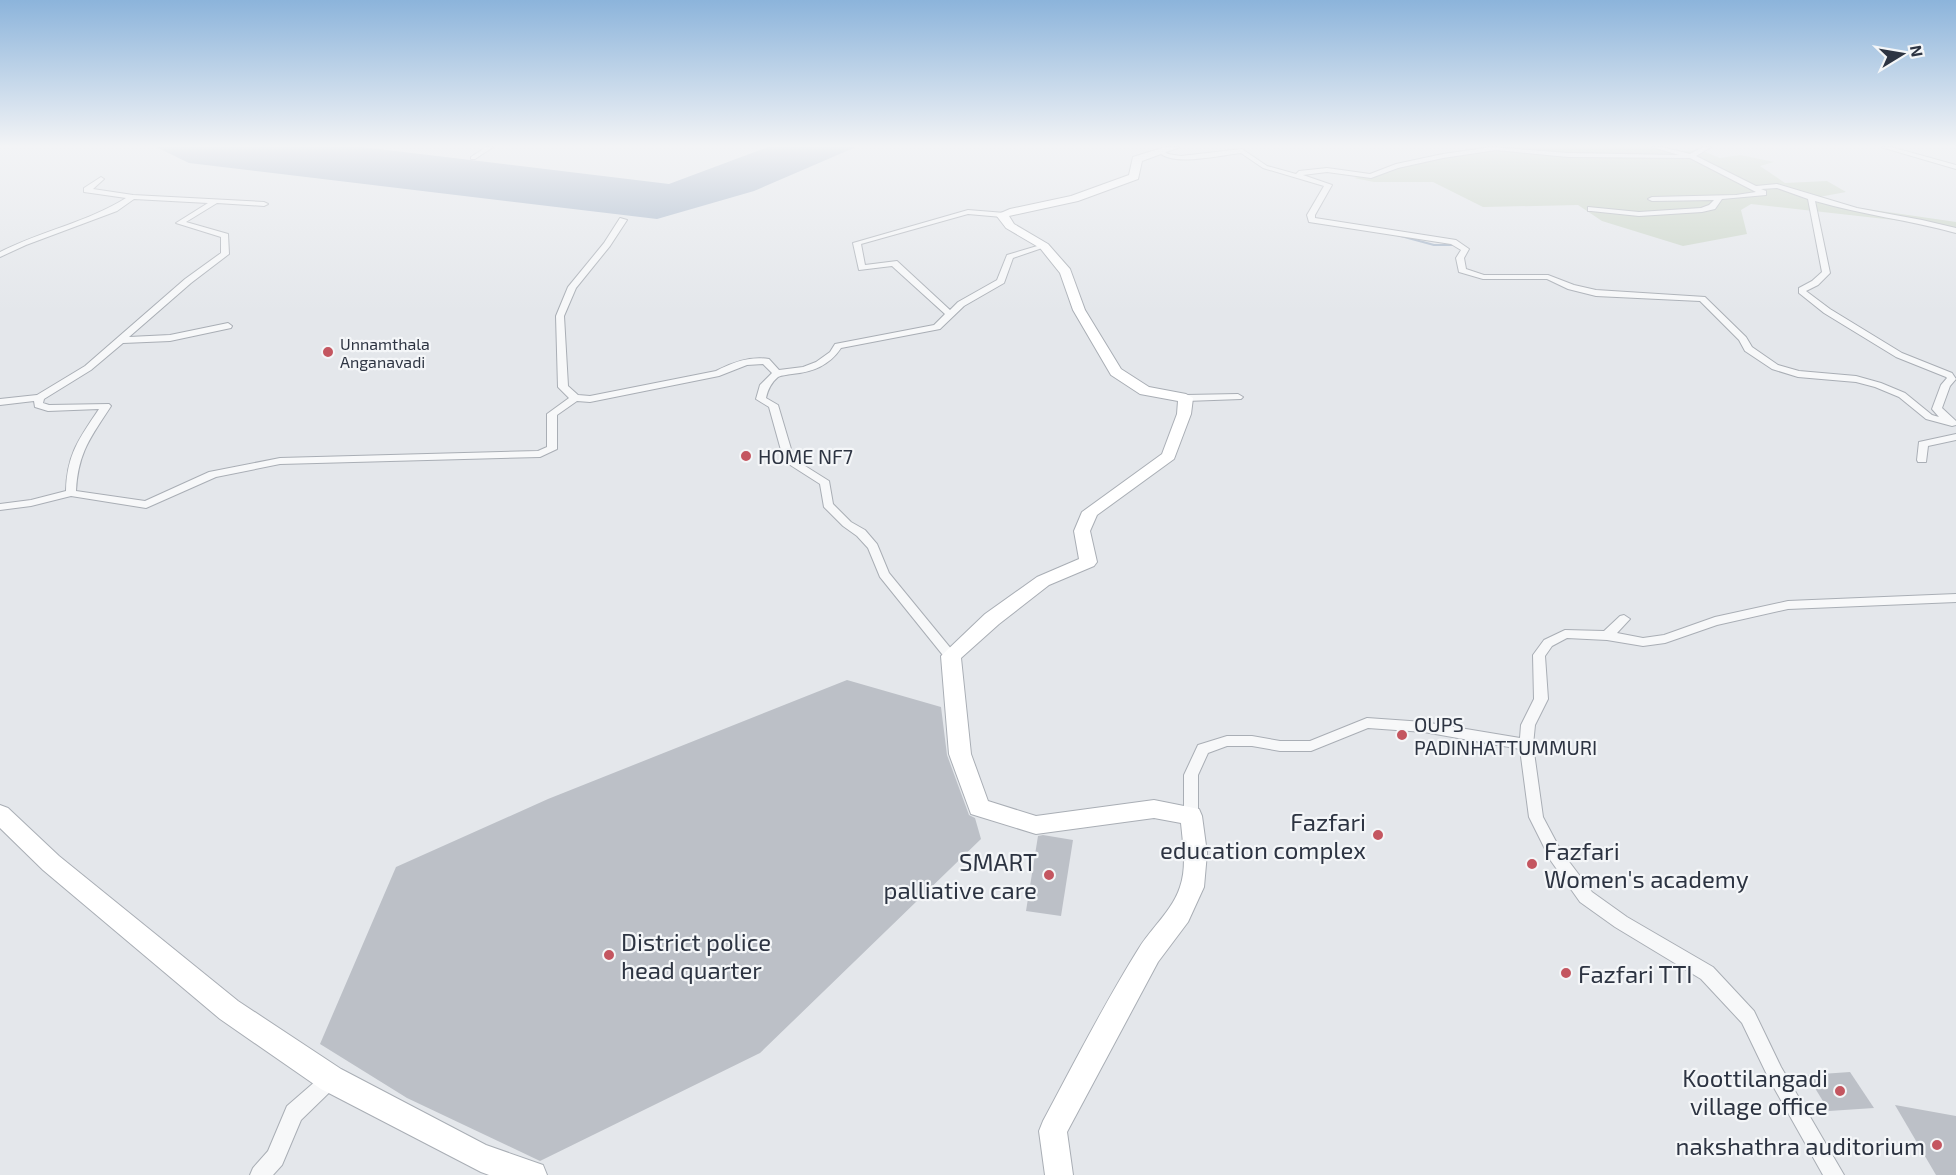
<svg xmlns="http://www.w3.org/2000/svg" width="1956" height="1175" viewBox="0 0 1956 1175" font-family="'Exo 2',sans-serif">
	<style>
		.green { fill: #c9d4c6 }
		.water { fill: #a3b3c7 }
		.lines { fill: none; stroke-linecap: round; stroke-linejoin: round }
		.stream { stroke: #a3b3c7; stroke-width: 2 }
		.building { fill: #bcc0c7 }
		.minor-casing { stroke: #a9aeb5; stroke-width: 2 }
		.secondary-casing { stroke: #a9aeb5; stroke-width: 2 }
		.minor { fill: #f7f8f9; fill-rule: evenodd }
		.secondary { fill: #fff; fill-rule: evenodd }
		.poi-dot { fill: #c45660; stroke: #f4f6f8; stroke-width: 2 }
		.labels { text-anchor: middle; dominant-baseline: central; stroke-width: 4.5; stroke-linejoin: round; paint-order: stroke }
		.far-poi-label { font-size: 16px; fill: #2d3442; stroke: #f4f6f8; text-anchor: start }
		.poi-label { font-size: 20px; fill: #2d3442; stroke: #f4f6f8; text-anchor: start }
		.near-poi-label { font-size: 24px; fill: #2d3442; stroke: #f4f6f8; text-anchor: end }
	</style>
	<rect width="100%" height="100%" fill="#e4e7eb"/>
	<path class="green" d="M1479,147H1664L1679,151L1701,150L1720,158L1740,155L1774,162L1760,166L1785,183L1827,181L1846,192L1819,197L1846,206L1956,222V234L1930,224L1751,204L1741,210L1747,234L1683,246L1602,221L1578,205L1483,207L1433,182H1374L1354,178Z"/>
	<path class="water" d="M156,147H362L669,184L768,147H856L754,191L657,219L189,163Z"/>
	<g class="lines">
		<path class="stream" d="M1397,235L1434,245H1457"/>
	</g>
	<g class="building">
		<path d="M847,680L941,707L947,755L969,815L975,818L981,839L760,1053L540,1161L407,1098L320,1044L396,867L548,799Z"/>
		<path d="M1043,835L1073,840L1061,916L1026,911L1038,836Z"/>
		<path d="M1850,1072L1874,1108L1829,1111L1807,1075Z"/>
		<path d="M1895,1105L1956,1116V1175H1936Z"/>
	</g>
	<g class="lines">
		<defs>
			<g id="minor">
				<path d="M486,147H493L475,159H471V157Z"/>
				<path d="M1492,147L1568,153L1679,155L1652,147H1662L1690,154L1703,147H1711L1696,156L1756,186L1777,184L1857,208L1922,220L1956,228V233C1910,220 1862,215 1815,201L1830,273L1818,285L1806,291L1830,309L1902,353L1952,373L1956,379L1950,386L1942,408L1956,421V425L1952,426L1926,419L1899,397L1875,387L1856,382L1798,377L1772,369L1745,351L1739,340L1700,301L1596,296L1568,289L1547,279H1483L1459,272L1456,258L1461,250L1451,244L1309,222L1307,215L1324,186L1263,168L1241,153C1221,155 1172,167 1159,152L1162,150L1168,154L1181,156L1242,149L1267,166L1296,174L1299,171L1327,168L1370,174L1396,164L1443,154ZM1496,150L1568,157L1690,158L1756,192L1736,195L1652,197L1648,199L1652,201L1714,200L1709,205L1701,208L1639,212L1588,207V211H1591L1639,216L1702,212L1715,209L1722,199L1766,195V191L1761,189L1777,188L1808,199L1822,272L1812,281L1799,288V293L1824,313L1896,357L1946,377L1947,378L1941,385L1932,409L1939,417L1932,415L1905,393L1881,383L1856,376L1799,371L1778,365L1752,347L1746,337L1705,297L1596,290L1574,285L1548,275H1484L1466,269L1464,258L1469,249L1456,240L1315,218V215L1332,185L1303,175L1327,172L1371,178L1398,168L1443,158Z"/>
				<path d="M1881,147H1891L1956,165V169Z"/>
				<path d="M101,177L104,179L93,189L133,195L264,202L268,204L264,206L217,203L186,222L228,234L229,254L191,283L129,337L170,335L228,323L232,326L231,328L170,341L123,343L91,370L44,399L43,403L49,405L109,404L111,406C91,437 78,452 76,491L145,501L209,472L280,458L538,451L547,447V414L569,398L558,387L556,316L568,287L604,243L620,218L627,220L610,246L576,288L564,316L568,386L578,395L590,396L716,371C733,362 750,356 769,359L779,370L803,367L816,362L830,352L835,344L934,325L945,314L892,266L859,270L853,243L968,210L1005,213V217H1002L968,214L861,244L865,265L897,261L950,310L958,302L997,280L1007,255L1044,244L1048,246L1013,258L1004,283L964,306L940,329L841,348C829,366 812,372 792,374C787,375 782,375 778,377C771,383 768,389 766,398L778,405L794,459L829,481L833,504L851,522L865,530L877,544L889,573L957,656L956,659H946L880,577L868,548L857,536L843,526L824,507L820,484L784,461L769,407L756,399L760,385L772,373L763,364L747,365L719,376L590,402L577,401L557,415V449L540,457L280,464L216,477L146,508L71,496L31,506L0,510V504L31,500L66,491C67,454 79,439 99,409L48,411L35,407L34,401L0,405V399L37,395L85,366L185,279L221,253V237L176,223L208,203L134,199L117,211L26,245L0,257V252C41,231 88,222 126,198L84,192V188Z"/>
				<path d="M1238,394L1243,397L1241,399L1186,401L1181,398L1186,395Z"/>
				<path d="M1956,434V440L1928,446L1926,462H1918L1917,460L1919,442Z"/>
				<path d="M1956,594V602L1788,609L1717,625L1665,643L1643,646L1607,640L1567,638L1552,646L1545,656L1548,699L1535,725L1533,745L1543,817L1561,851L1592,892L1627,917L1713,967L1754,1011L1781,1067L1844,1175H1823L1769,1079L1742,1023L1701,979L1615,927L1580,902L1551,861L1529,817L1520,749L1424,732L1368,728L1311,751H1280L1252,746H1227L1208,753L1198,775V816L1196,820L1191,822L1186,820L1184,816V775L1198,745L1227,736H1252L1280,741H1310L1367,718L1424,722L1520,738L1521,725L1534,699L1533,655L1544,640L1565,630L1604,631L1620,616L1624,615L1630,619L1617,633L1643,638L1664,635L1715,617L1788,601Z"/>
				<path d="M331,1070L337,1073L340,1079L337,1085L301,1120L282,1165L273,1175H250L253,1168L268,1151L287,1106L325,1073Z"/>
			</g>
			<g id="secondary">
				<path d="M1165,147H1180L1142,161L1138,179L1078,201L1009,216L1014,224L1048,244L1070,269L1085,310L1121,369L1149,387L1186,394L1193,398L1191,414L1174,459L1097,515L1090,531L1097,562L1094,566L1049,585L999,624L961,658L971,754L988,801L1036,816L1154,800L1199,809L1202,816L1207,853L1204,887L1188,922L1158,962L1067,1132L1073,1175H1045L1039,1131L1043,1121C1074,1063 1104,1004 1139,948C1152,927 1172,911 1180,887C1187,867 1183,844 1181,823L1154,818L1036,834L971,814L949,754L941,656L985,614L1037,577L1079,559L1074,531L1082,512L1162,454L1177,414L1178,401L1140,394L1111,375L1073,310L1060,273L1040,248L1006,228L996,215L1010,209L1071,196L1129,175L1133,157Z"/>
				<path d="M0,805L8,808L59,856L238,1001L341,1069L486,1145L543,1165L547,1175H489L481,1172L321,1089L220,1019L43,870L0,828Z"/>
			</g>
		</defs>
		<use href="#minor" class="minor-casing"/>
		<use href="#secondary" class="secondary-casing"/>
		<use href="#minor" class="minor"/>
		<use href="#secondary" class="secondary"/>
	</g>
	<linearGradient id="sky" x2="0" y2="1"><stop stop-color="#8cb4db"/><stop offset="0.47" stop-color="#f3f4f6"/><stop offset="1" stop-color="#f3f4f6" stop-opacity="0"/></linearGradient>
	<rect width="1956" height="311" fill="url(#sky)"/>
	<g class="poi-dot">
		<circle cx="328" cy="352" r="6"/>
		<circle cx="746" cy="456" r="6"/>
		<circle cx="1402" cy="735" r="6"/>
		<circle cx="1378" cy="835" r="6"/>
		<circle cx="1532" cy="864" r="6"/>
		<circle cx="1049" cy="875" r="6"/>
		<circle cx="609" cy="955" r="6"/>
		<circle cx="1566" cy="973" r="6"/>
		<circle cx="1840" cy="1091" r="6"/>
		<circle cx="1937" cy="1145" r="6"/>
	</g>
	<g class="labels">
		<g class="far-poi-label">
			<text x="340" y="343">Unnamthala<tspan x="340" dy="18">Anganavadi</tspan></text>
		</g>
		<g class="poi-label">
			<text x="758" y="456">HOME NF7</text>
			<text x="1414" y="724">OUPS<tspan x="1414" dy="23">PADINHATTUMMURI</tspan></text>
		</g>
		<g class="near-poi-label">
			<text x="1366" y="821">Fazfari<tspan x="1366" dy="28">education complex</tspan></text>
			<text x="1544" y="850" text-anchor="start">Fazfari<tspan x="1544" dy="28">Women's academy</tspan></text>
			<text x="1037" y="861">SMART<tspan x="1037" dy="28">palliative care</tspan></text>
			<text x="621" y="941" text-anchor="start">District police<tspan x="621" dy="28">head quarter</tspan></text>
			<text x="1578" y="973" text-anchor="start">Fazfari TTI</text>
			<text x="1828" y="1077">Koottilangadi<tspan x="1828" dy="28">village office</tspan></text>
			<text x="1925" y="1145">nakshathra auditorium</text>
		</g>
	</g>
	<g transform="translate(1902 54) rotate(79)" stroke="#f4f6f8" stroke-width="4.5" paint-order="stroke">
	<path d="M0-4.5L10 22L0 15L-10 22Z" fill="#2d3442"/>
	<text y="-9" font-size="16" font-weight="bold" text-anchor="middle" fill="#2d3442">N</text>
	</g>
</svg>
